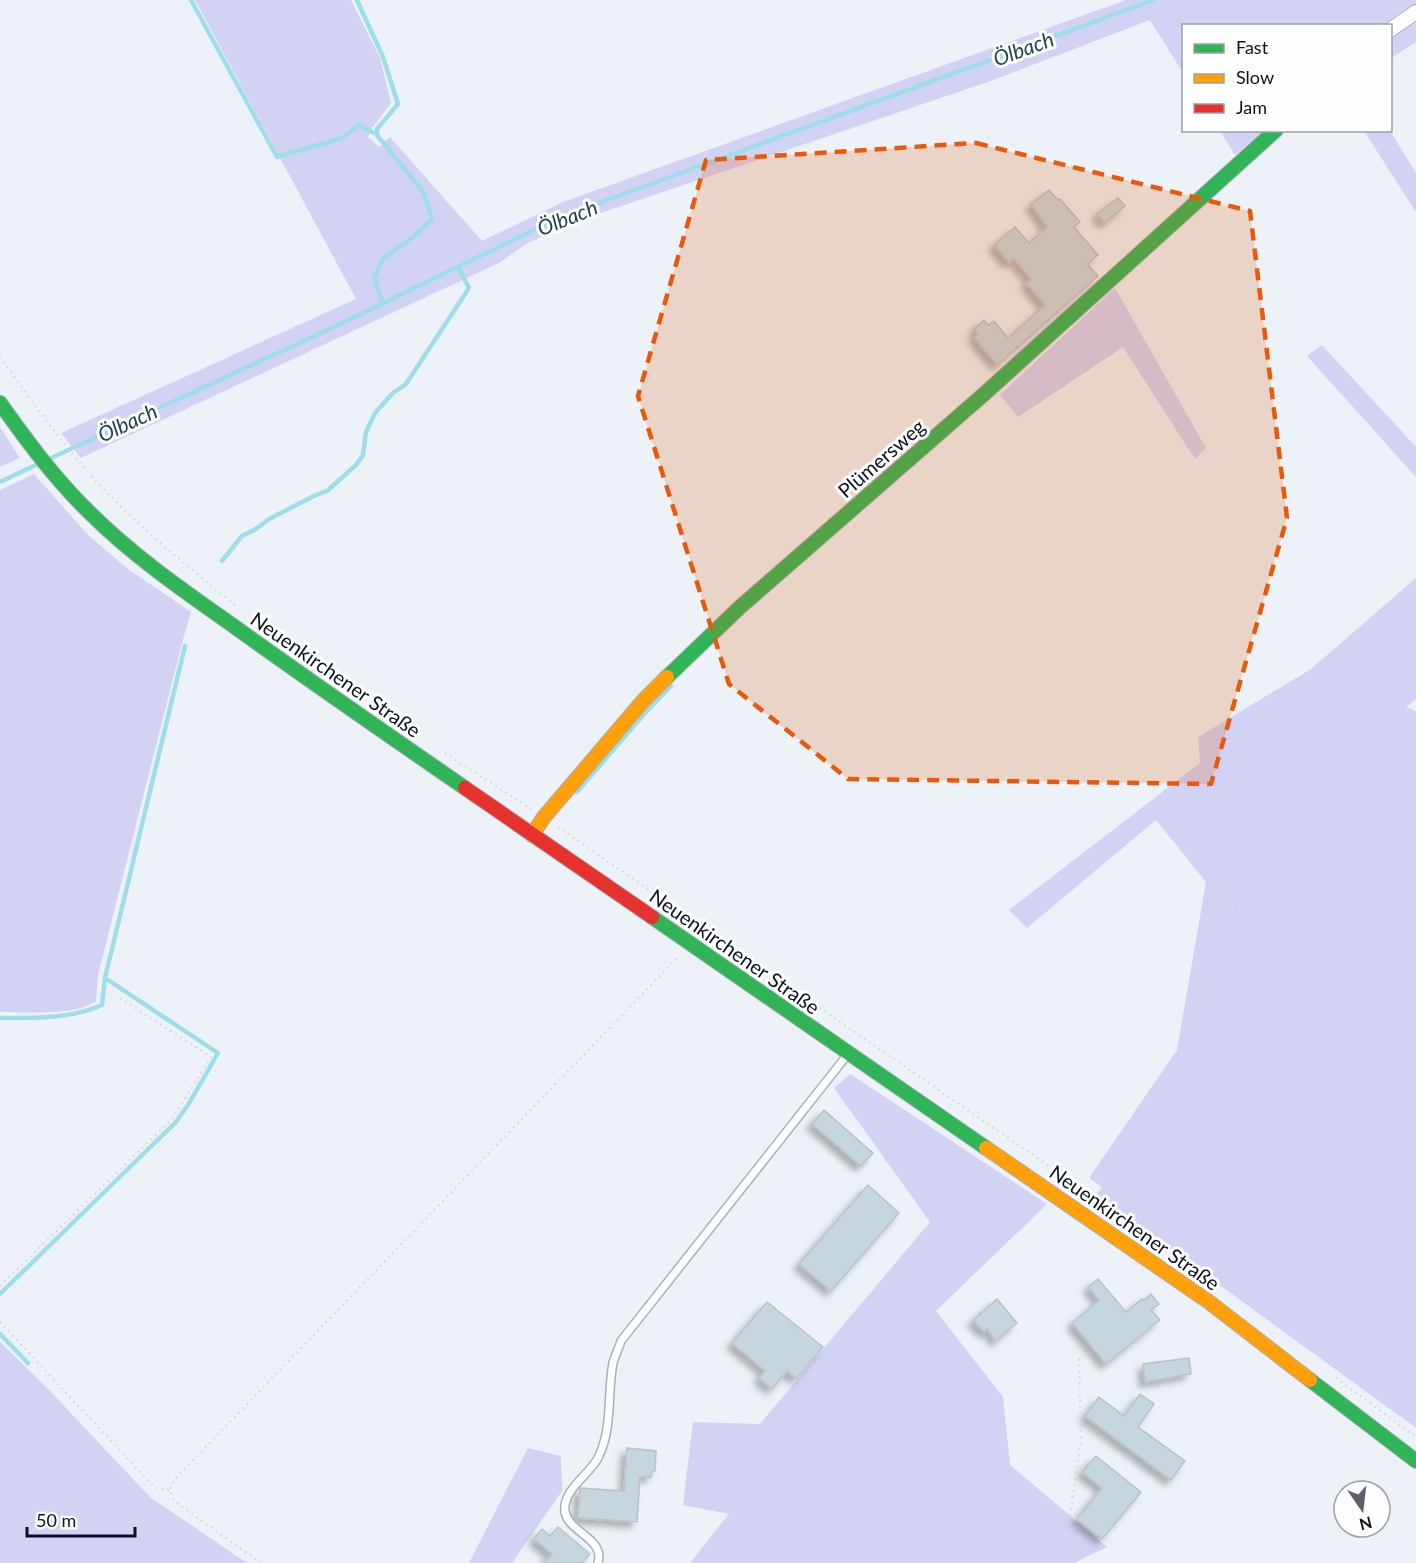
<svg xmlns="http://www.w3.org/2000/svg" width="1416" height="1563" viewBox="0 0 1416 1563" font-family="Lato,sans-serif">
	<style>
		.green { fill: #d2d2f5 }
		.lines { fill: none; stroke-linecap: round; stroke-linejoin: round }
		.stream { stroke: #9fdee9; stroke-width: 4.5 }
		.building { fill: #c5d6df; stroke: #b9c2c7; stroke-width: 1.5; filter: url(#shadow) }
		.lane-casing { stroke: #a9b0b7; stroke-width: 10 }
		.street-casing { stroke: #a9b0b7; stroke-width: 16 }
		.fast-casing { stroke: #a9b0b7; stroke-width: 16 }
		.slow-casing { stroke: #a9b0b7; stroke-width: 16 }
		.jam-casing { stroke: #a9b0b7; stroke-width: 16 }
		.path { stroke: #d2d4d6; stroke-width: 2; stroke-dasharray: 1.5 4.5; stroke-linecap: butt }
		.lane { stroke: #fcfdfe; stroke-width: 7 }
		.street { stroke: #fcfdfe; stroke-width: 14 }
		.fast { stroke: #30b455; stroke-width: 14 }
		.slow { stroke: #ff9f0a; stroke-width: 14 }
		.jam { stroke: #e5322d; stroke-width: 14 }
		.marked { fill: #e8590c; fill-opacity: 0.2; stroke: #e8590c; stroke-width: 4.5; stroke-dasharray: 12 8; stroke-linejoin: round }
		.labels { text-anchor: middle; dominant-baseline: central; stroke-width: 6; stroke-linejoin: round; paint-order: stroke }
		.street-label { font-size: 20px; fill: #0b131c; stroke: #fefefe }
		.water-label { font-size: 21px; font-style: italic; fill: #1d464c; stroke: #fefefe }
	</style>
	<defs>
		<filter id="shadow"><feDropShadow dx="-5.5" dy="5.5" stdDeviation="3" flood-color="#0004"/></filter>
	</defs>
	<rect width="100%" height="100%" fill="#ecf2f7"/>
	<g class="green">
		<path d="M195,0H351L380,58L391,103L372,128L368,137L379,147L390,137L482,241L563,202L1126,0H1416V3L1383,25L1184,26L1183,73L1150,20L988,82L574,222L526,244L499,263L81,458L61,433L356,299Z"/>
		<path d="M1416,19V42L1391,58L1390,37Z"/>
		<path d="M1220,131H1263L1235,155Z"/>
		<path d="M1364,131H1390L1416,173V212Z"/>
		<path d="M1115,288L1206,448L1195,459L1123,347L1018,417L1000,395Z"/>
		<path d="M1322,345L1416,447V477L1307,356Z"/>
		<path d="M0,427L20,458L0,467Z"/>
		<path d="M34,474L88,535L128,569L191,612L182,643L98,975L96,1001C75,1016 27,1012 0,1012V490Z"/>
		<path d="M1416,578V699L1406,707L1416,711V1428L1096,1195L1102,1187L1089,1178L1177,1050L1206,882L1156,820L1027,928L1009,910L1200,763L1198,737L1311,669Z"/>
		<path d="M850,1074L1047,1204L936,1311L1003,1397L1010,1465L1107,1547L1074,1563H690L729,1514L683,1505L693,1422L760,1424L930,1222L834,1088Z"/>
		<path d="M0,1342L48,1389L151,1498L247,1563H0Z"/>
		<path d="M528,1448L561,1456L562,1491L512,1563H469Z"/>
	</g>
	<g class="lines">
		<g class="stream">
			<path d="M191,0L277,157L342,138L359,125L374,133"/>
			<path d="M357,0L383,57L398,104L377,129V135L424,193L432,219L413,237L383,259L374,278L383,304"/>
			<path d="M49,459L351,319L558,218L1154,0"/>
			<path d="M0,482L38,464"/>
			<path d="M222,561L242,536L256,529L269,519L316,495L327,491L356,465L363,455L366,432L375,413L393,393L406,384L469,288L458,267"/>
			<path d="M577,792L645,713L671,686"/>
			<path d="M0,1018C33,1018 71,1019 102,1005L105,978L185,646"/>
			<path d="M0,1294L175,1123L188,1105L218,1053L105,978"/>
			<path d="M0,1334L28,1363"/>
		</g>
	</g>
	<g class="building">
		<path d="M1049,190L1058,200L1060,199L1080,222L1074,227L1098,255L1087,264L1098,276L997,365L974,338L978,334L974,329L984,320L988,325L994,321L1008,338L1045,305L1026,283L1031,279L1014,259L1009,263L994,245L1015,227L1029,243L1047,227L1031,204Z"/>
		<path d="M1118,198L1125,206L1105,223L1097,214Z"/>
		<path d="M824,1110L873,1153L861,1166L812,1124Z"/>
		<path d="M868,1185L899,1213L831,1291L799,1264Z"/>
		<path d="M1098,1279L1126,1312L1142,1299L1144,1300L1151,1294L1159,1304L1151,1310L1160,1320L1106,1364L1072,1323L1099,1300L1088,1287Z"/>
		<path d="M997,1299L1017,1323L996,1341L987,1329L984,1332L973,1320Z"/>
		<path d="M767,1302L823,1347L796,1379L787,1371L772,1389L759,1378L765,1371L732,1343Z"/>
		<path d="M1189,1358L1191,1374L1145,1382L1143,1364Z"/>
		<path d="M1140,1394L1154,1404L1138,1427L1185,1461L1171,1480L1085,1416L1099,1397L1124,1416Z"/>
		<path d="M627,1448L656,1451L655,1471H652L651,1477H640L637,1522L578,1518L580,1488L624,1491Z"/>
		<path d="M1096,1456L1141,1492L1102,1539L1077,1519L1102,1488L1082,1472Z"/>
		<path d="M558,1527L590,1554L582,1563H544L552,1554L534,1539L542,1529L550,1536Z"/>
	</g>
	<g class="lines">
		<defs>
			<path id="lane" d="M598,1563C605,1538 569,1533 565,1512C562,1490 589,1475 598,1458C613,1428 607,1394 613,1363C615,1355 619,1348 621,1341L848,1054"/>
			<path id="street" d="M1390,30L1416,12"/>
			<g id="fast">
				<path d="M0,403C27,441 55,479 89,512C133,556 184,591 235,627C311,682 388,735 465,788"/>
				<path d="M667,677L739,608L983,395L1276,130"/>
				<path d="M652,917L986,1148"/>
				<path d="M1310,1380L1416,1461"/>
			</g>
			<g id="slow">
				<path d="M532,835L544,817L643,701L667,677"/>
				<path d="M986,1148L1209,1302L1310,1380"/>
			</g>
			<path id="jam" d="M465,788L652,917"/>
		</defs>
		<use href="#lane" class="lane-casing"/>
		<use href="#street" class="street-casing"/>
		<use href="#fast" class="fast-casing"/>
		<use href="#slow" class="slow-casing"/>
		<use href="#jam" class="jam-casing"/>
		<g class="path">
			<path d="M0,357C37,408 73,460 118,504C155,541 197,573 237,607"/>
			<path d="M445,753L531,809"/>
			<path d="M558,827L1082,1189L1158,1246"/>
			<path d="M1305,1047L1339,1041L1393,1067L1416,1085"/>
			<path d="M1393,1067L1416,1059"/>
			<path d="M1107,1206L1166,1145L1194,1090L1226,977L1242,865L1249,832L1299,764L1390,667L1416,649"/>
			<path d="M0,1286L173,1118L211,1057L120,998"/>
			<path d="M0,1322L155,1488L170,1490"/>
			<path d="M1336,1378L1416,1437"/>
			<path d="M261,1563L174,1501L170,1490L175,1479L679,956"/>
			<path d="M1067,1563L1066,1541L1081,1440L1079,1355"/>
		</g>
		<use href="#lane" class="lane"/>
		<use href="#street" class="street"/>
		<use href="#fast" class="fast"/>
		<use href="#slow" class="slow"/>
		<use href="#jam" class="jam"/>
	</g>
	<path class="marked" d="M976,143L1250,211L1287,518L1211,784L848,779L729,684L638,396L706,160Z"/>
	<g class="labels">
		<g class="street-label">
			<text transform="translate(881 458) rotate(-41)">Plümersweg</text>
			<text transform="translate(336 674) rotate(35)">Neuenkirchener Straße</text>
			<text transform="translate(735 951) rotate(35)">Neuenkirchener Straße</text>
			<text transform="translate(1135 1227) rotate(35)">Neuenkirchener Straße</text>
		</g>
		<g class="water-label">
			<text transform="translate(1023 48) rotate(-20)">Ölbach</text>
			<text transform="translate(567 217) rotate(-22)">Ölbach</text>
			<text transform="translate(127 422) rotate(-25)">Ölbach</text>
		</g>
	</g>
	<rect x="1182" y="24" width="210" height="108" fill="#fefefe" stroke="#9da0a4" stroke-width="1.5"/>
	<rect x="1194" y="44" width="30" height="9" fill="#30b455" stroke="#9da0a4" stroke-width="1.5"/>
	<text x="1236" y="54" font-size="18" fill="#0b131c">Fast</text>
	<rect x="1194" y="74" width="30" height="9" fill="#ff9f0a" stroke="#9da0a4" stroke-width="1.5"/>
	<text x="1236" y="84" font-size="18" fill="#0b131c">Slow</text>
	<rect x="1194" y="104" width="30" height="9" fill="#e5322d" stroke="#9da0a4" stroke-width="1.5"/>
	<text x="1236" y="114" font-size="18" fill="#0b131c">Jam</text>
	<g transform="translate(1362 1509) rotate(166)"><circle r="28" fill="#fefefe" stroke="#9da0a4" stroke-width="1.5"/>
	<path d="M0-4.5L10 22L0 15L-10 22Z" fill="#5a6169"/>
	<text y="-9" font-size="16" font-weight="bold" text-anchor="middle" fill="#0b131c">N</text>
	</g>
	<path d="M27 1527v9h108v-9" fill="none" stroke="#0b131c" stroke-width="3"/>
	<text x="36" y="1527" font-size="18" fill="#0b131c" stroke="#fefefe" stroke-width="4.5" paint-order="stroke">50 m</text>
</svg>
